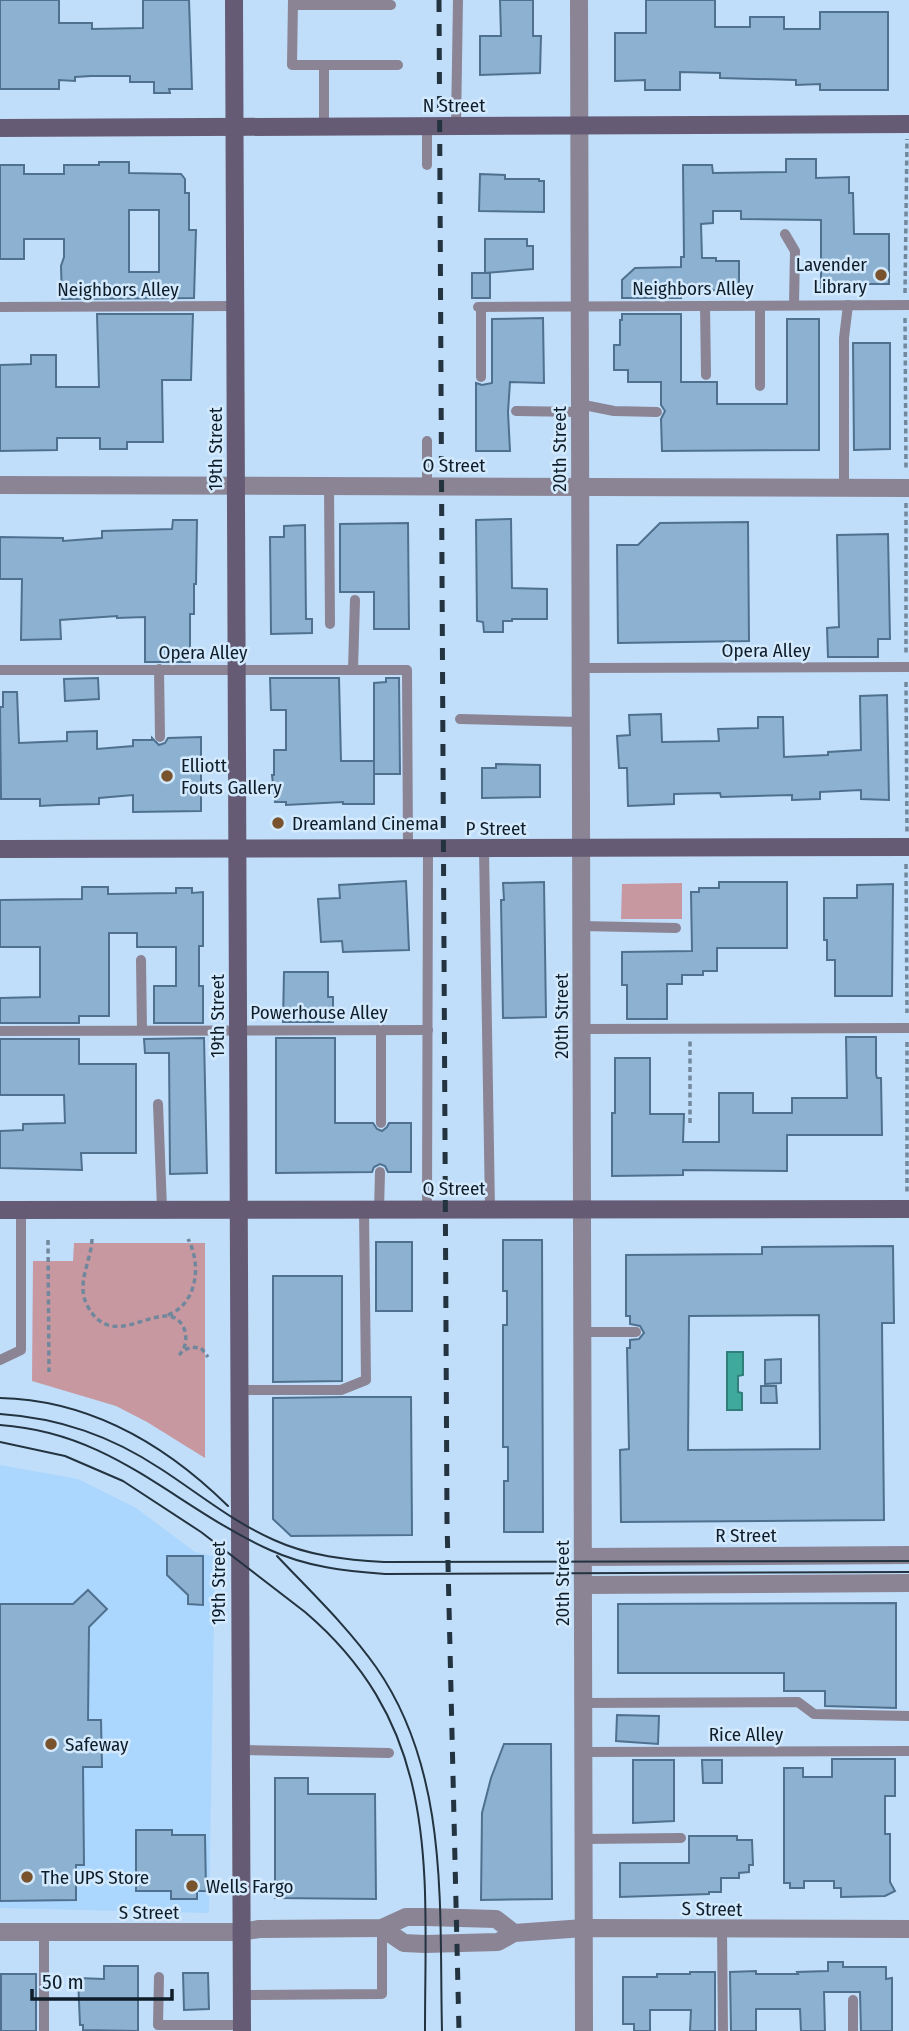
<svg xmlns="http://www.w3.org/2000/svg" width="909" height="2031" viewBox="0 0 909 2031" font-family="'Fira Sans Condensed',sans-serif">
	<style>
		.built { fill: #abd6fd }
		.green { fill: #c898a1 }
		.water { fill: #3fa99e; stroke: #317f7b; stroke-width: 2 }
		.building { fill: #8db1d1; stroke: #4f718f; stroke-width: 2; fill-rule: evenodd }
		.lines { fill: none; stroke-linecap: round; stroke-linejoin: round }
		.path { stroke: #71889c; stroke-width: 3.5; stroke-dasharray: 5 3.5; stroke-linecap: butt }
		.service { stroke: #8b8495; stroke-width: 10 }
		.minor { stroke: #8b8495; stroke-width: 18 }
		.secondary { stroke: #665b74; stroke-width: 18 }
		.tram { stroke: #233340; stroke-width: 2 }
		.rail { stroke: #233340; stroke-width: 5; stroke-dasharray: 12 12; stroke-linecap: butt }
		.poi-dot { fill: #78532d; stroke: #d3eafe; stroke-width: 2.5 }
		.labels { text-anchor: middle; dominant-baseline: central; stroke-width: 5; stroke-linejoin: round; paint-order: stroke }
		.street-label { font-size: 19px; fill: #0f1d29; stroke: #d3eafe }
		.poi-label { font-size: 19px; fill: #0f1d29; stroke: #d3eafe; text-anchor: start }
	</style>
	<rect width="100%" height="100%" fill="#c0def9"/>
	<path class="built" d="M0,1465L78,1479L136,1508L195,1552L215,1557L209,1913L0,1908Z"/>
	<g class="green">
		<path d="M682,883V919H621L622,884Z"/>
		<path d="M74,1243H205V1458L147,1422L116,1406L32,1381L33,1261H73Z"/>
	</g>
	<path class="water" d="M727,1352H743V1375L738,1376V1392L742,1393V1410H727Z"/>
	<g class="building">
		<path d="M0,0H59V23H92V29L143,28V0H189L192,89H169L170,93H154V82H130V76H91L75,77V81L59,80V89H0Z"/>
		<path d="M500,0H533V36H541L540,73L480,75V36H501Z"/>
		<path d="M646,0H715V27H750V17H784V29H820V12H888V90H820V84L796,85V80L720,78V73L680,72V90H645V80L615,81V33H646Z"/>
		<path d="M786,159H816V178L849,177V193H853L854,234H889V284H842V290H821V220L741,219V211H713V223L701,224L702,258H716V261H739V289L681,292V298H622V280L635,268L681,267V257H684L683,165H712L713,173L786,172Z"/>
		<path d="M99,162H129V173L181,174L185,179V193H189V230H196L194,298L62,299L61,266L64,257V239H24V259H0V165H24V174H64V165H99ZM129,210H159V272H129Z"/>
		<path d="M480,174L505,175V179H539V181H544V212L479,211Z"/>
		<path d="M485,239H527V246H533V269L485,273Z"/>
		<rect x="472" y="273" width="18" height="25"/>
		<path d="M97,314H193L191,380H162L163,442H127V449H100V438H57V450L0,451V365L31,364V355H56V387H99Z"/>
		<path d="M622,314H681V382H717V404H787V319H819V450L662,451L661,419L665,411L661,405V382H628V370H614V345H620V320H622Z"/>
		<path d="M543,318L544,383L510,382L508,412L510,451H476V383L482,385L492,383V319Z"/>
		<path d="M853,343H890V449L854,450Z"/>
		<path d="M511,519L512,588L547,589V619H512V621H503V632H484L483,622L477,621L476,520Z"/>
		<path d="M173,520H197L196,584H194V614H190V662H145V617L117,618V616L60,620L61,639L21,640L22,579H0V537L63,538V541L102,538V531L172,529Z"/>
		<path d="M748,522L749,641L618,643L617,545H638L660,523Z"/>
		<path d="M408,523L409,629H374V592H340V524Z"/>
		<path d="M305,525L306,619H312V633L271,634L270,537H284V526Z"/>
		<path d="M888,534L890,639H878V657H828L827,628L839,627L837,535Z"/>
		<path d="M98,678L99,699L65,701L64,679Z"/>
		<path d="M270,678H339L341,761H374V804H343V802L286,805V802H275L272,775H274V750H286V710H271Z"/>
		<path d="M386,678H399L400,774H374V683L386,682Z"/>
		<path d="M3,692H17L19,743L67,741V732L97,731V749L133,746V740H152V738L159,745L165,743L168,738L201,737V811L133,812V795L99,798V804L58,805L40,806V799H1L0,707H3Z"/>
		<path d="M887,695L889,800L861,799V790L820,792V799L792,800V795L721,797L720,793L674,794V804L628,806L627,768H619L617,736L630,735L629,715L661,714L662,742L719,741L718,729L758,728V717H783L784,757L828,755V752L861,750L860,696Z"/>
		<path d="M496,764L540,765V797L482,798V768H496Z"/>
		<path d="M406,881L409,950L343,952L342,941L321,942L318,899L340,898L339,885Z"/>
		<path d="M544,882L546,1017L503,1018L501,900H504L503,883Z"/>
		<path d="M719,882H787V948H717V971H703V975H682V984H667V1019H627V985H622V952L692,951L691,892H699V888H719Z"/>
		<path d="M893,884L892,996H835V960H827V940H824V898H857V885Z"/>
		<path d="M82,887H108V894L176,893V888H192V893L203,892V946H199V986H203V1023H154V986H176V947H137V933H109V1016H79V1023H0V998L40,997V947H0V900L82,899Z"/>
		<path d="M284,972H328V997H333V1022H283Z"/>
		<path d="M846,1037H876V1074L877,1078H881L882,1135H787V1171L683,1170V1175L612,1176V1113H615V1058H650V1114H684L683,1142H719V1093H753V1113H792V1098H847Z"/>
		<path d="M204,1038L207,1173L170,1174L169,1053H145L144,1039Z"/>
		<path d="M276,1038H335V1123H373L377,1129L382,1131L387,1127L389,1123H411V1172H388L385,1166L380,1164L374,1167L372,1172L276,1173Z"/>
		<path d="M0,1039H79V1064H136V1153H81L82,1170L0,1168V1131L23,1130V1124L65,1123L64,1095H0Z"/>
		<path d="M503,1240H542L543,1532H504V1481H508V1447H503V1325H507V1291H503Z"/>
		<rect x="376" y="1242" width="36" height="69"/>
		<path d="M893,1246L894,1323H882L884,1520L621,1522L620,1450L629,1449L627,1348H630V1340L639,1339L644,1333L640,1326L630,1324V1316H626V1255L762,1254V1247ZM819,1315L820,1449L688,1450L689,1316Z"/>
		<path d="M273,1276H342V1381L273,1382Z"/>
		<path d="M781,1359V1383L765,1384V1360Z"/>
		<path d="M761,1386H776L777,1403H761Z"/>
		<path d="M344,1397H411L412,1535L291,1536L273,1519V1398Z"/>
		<path d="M167,1556H203V1605L188,1604V1595L167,1575Z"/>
		<path d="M88,1590L107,1609L89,1627L88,1720H101L102,1767H83L84,1865H76V1900L0,1901V1604H73Z"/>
		<path d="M896,1603V1708L825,1706V1691H784V1673H618V1604Z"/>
		<path d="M617,1715L659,1716L658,1744L616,1741Z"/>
		<path d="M504,1744H551L552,1899L481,1900L482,1813L491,1778Z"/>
		<path d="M832,1759H895V1796H885V1834H890V1882L895,1891L885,1896L841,1897V1888H834V1881H804V1888H790V1883H784V1768H803V1777H832Z"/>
		<path d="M633,1760H674V1821L633,1823Z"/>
		<path d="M702,1760H722V1783H703Z"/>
		<path d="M275,1778H308V1794H375L376,1899L275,1898Z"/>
		<path d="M136,1830H172V1835H205L206,1891H197V1899H171V1891H136Z"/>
		<path d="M689,1836H737V1840H752L753,1865H749V1872L739,1873V1878H721V1892H709V1894L620,1897V1863H689Z"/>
		<path d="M828,1962H843V1967H886V1979L892,1978V2031H861L860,1992H824L825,2031H801L800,2009H756V2031H731L730,1972L756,1971V1974H798L797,1972L828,1971Z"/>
		<path d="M104,1966H138V2031L83,2030V2025H80L78,1978L104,1979Z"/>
		<path d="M690,1972H715V2031H690L691,2010H650V2031H634V2024H623V1977H657V1974H690Z"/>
		<path d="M183,1973H208L209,2009L184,2010Z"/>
		<rect x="1" y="1974" width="35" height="57"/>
	</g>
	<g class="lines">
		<g class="path">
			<path d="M905,293L907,139"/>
			<path d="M905,318L906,471"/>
			<path d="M906,503V653"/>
			<path d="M906,682L907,832"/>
			<path d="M906,864L907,1013"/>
			<path d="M907,1042V1192"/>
			<path d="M690,1123V1041"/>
			<path d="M92,1239C91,1263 75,1284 88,1307C109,1344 140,1317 165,1316C186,1315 192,1343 179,1355"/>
			<path d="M48,1240L49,1372"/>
			<path d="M168,1315C197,1304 202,1265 188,1239"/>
			<path d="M185,1350L191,1347L201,1348L208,1357"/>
		</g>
		<g class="service">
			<path d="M293,0L292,65H398"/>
			<path d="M294,5H391"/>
			<path d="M456,125L458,0"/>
			<path d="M324,126V65"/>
			<path d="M427,165V126"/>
			<path d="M785,234L795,251L794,305"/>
			<path d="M705,306L706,375"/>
			<path d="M0,307L236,306"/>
			<path d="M478,307L909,305"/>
			<path d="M481,377V307"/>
			<path d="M760,386V306"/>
			<path d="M579,404L614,411L657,412"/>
			<path d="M516,411L579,412"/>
			<path d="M427,441V486"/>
			<path d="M329,486L330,624"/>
			<path d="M844,487V338L848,305"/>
			<path d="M581,668L909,667"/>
			<path d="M159,669L160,737"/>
			<path d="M0,670H407L408,849"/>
			<path d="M353,670L355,600"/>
			<path d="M460,719L581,722"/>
			<path d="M484,849L490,1209"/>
			<path d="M581,926L676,928"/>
			<path d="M141,960L142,1030"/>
			<path d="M582,1029L909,1028"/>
			<path d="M0,1031L428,1030"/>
			<path d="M158,1104L162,1209"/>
			<path d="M381,1123V1029"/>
			<path d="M427,1209L428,849"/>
			<path d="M379,1210L380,1172"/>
			<path d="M582,1332H636"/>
			<path d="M0,1360L21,1350V1210"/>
			<path d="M239,1390H341L366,1380L364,1210"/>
			<path d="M583,1703L798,1702L814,1714L909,1716"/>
			<path d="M240,1750L389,1753"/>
			<path d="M583,1752L909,1751"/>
			<path d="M584,1839L681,1838"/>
			<path d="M722,1930L723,2031"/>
			<path d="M44,1932V2031"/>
			<path d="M159,1977L158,2025H242"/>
			<path d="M241,1995L382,1994V1928"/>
			<path d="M853,2031V2000"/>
		</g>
		<g class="minor">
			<path d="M579,0L584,2031"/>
			<path d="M0,485L909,488"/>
			<path d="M583,1557L909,1555"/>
			<path d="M583,1585L909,1583"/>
			<path d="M382,1928L404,1943L425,1944L498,1942L514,1933L584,1928L909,1929"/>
			<path d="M0,1932H241L259,1929L382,1928L406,1917H426L496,1919L514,1933"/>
		</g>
		<g class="secondary">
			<path d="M234,0L242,2031"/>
			<path d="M0,128L909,124"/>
			<path d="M0,849L909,847"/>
			<path d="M0,1210L909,1209"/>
		</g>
		<g class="tram">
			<path d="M0,1398C91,1400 165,1444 228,1506"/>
			<path d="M0,1414C60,1418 111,1436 161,1469C198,1493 233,1522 274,1540C309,1556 347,1560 384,1562L909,1561"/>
			<path d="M0,1425C115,1433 173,1506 270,1550C307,1567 345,1571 385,1574L909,1572"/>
			<path d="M0,1442L65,1456L123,1481L201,1532L305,1612C442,1729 425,1869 425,2031"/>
			<path d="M277,1556C311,1592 347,1626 376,1667C450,1773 439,1908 442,2031"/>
		</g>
		<path class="rail" d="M439,0L447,1521L459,2031"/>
	</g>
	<g class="poi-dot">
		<circle cx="881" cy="275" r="7"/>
		<circle cx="167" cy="776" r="7"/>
		<circle cx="278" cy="823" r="7"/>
		<circle cx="51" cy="1744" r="7"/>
		<circle cx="27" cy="1877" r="7"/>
		<circle cx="192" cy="1886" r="7"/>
	</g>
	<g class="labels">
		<g class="street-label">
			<text x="454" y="105">N Street</text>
			<text x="693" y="288">Neighbors Alley</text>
			<text x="118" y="289">Neighbors Alley</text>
			<text transform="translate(215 449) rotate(-90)">19th Street</text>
			<text transform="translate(559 449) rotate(-90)">20th Street</text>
			<text x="454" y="465">O Street</text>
			<text x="766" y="650">Opera Alley</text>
			<text x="203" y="652">Opera Alley</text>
			<text x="496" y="828">P Street</text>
			<text x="319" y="1012">Powerhouse Alley</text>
			<text transform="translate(217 1016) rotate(-90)">19th Street</text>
			<text transform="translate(561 1016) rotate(-90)">20th Street</text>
			<text x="454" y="1188">Q Street</text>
			<text x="746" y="1535">R Street</text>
			<text transform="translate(218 1583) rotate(-90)">19th Street</text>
			<text transform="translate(562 1583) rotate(-90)">20th Street</text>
			<text x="746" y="1734">Rice Alley</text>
			<text transform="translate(712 1909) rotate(1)">S Street</text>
			<text x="149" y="1912">S Street</text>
		</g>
		<g class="poi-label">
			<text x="867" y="264" text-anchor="end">Lavender<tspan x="867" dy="22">Library</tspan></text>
			<text x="181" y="765">Elliott<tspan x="181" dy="22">Fouts Gallery</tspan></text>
			<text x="292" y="823">Dreamland Cinema</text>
			<text x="65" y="1744">Safeway</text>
			<text x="41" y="1877">The UPS Store</text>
			<text x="206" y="1886">Wells Fargo</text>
		</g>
	</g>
	<path d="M32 1989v10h140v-10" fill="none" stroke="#0f1d29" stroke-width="3.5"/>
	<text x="42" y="1989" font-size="21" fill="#0f1d29" stroke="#d3eafe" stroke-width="5" paint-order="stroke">50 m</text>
</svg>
